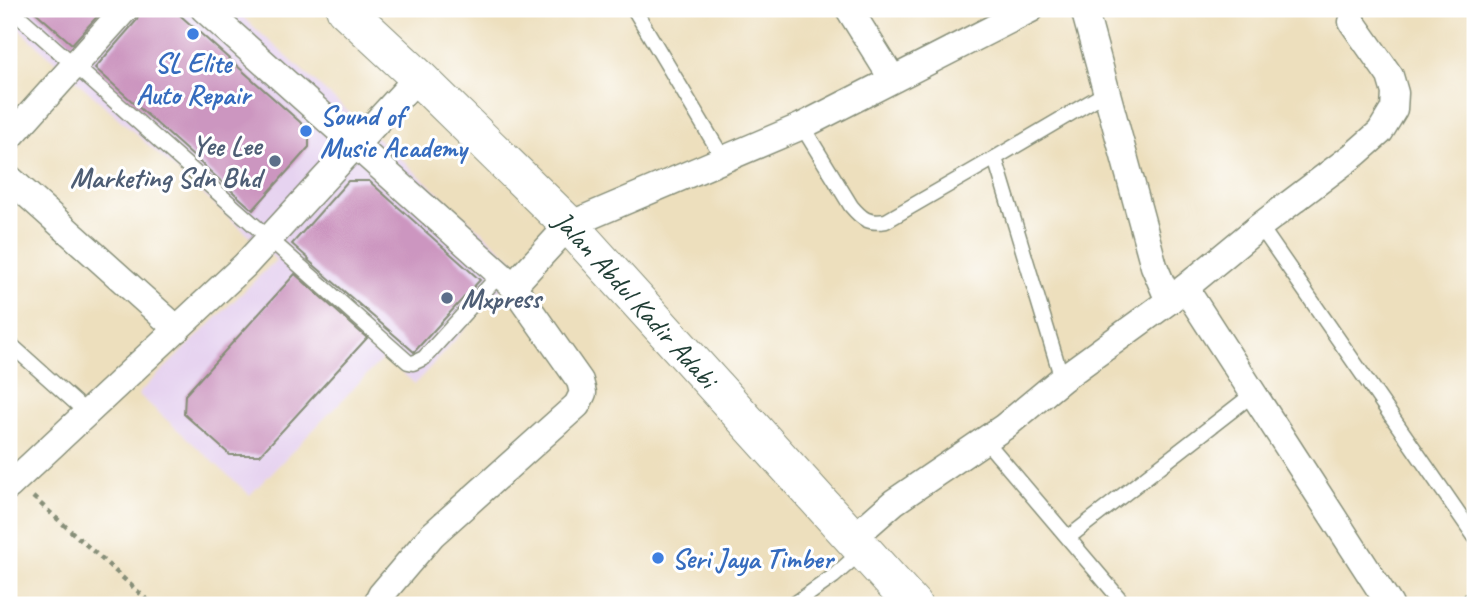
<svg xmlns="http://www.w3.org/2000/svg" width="1484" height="614" viewBox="0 0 1484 614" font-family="Caveat,sans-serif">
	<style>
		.built { fill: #e6d3f0 }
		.building { fill: #cc96c0 }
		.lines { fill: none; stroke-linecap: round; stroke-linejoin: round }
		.service-casing { stroke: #868e78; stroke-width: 17 }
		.minor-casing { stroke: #868e78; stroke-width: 29 }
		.secondary-casing { stroke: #868e78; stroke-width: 39 }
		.path { stroke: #868e78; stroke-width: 4.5; stroke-dasharray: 5 5; stroke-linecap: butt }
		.service { stroke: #fff; stroke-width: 14 }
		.minor { stroke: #fff; stroke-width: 26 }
		.secondary { stroke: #fff; stroke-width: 37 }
		.shop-dot { fill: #3f7fe0; stroke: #fff; stroke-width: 2.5 }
		.service-dot { fill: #5c6f8a; stroke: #fff; stroke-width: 2.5 }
		.labels { text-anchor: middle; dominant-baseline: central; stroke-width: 6; stroke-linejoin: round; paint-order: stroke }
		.shop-label { font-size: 28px; font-weight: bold; fill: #366cbe; stroke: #fff; text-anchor: start }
		.service-label { font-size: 28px; font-weight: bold; fill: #4e5e75; stroke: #fff; text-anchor: end }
		.street-label { font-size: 28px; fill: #1f3d34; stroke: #fff }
	</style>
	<rect width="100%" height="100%" fill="#fff"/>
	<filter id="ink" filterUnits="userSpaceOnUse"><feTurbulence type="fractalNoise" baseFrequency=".0143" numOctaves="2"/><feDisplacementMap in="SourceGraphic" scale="14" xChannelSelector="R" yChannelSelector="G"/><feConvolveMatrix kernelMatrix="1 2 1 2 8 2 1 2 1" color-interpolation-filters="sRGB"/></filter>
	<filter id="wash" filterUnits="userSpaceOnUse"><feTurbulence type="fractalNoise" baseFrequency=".00686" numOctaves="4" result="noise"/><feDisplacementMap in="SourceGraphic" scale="28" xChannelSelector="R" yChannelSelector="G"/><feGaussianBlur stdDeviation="1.57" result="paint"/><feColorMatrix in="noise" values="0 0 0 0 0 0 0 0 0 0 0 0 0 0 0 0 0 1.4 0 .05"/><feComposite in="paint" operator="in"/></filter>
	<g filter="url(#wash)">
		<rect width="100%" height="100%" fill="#eddfbd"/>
		<path class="built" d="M9,9H234L521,267L415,384L384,357L250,495L138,394L276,260L9,20Z"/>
		<g id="blocks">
			<g class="building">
				<path d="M32,9H104L72,44Z"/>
				<path d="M140,9H173L309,130V147L253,210L95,68L137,20Z"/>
				<path d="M348,181H369L480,280L414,352L308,260L309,259L292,244Z"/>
				<path d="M295,274L367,338L260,455H230L184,414L185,395Z"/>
			</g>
		</g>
	</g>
	<g filter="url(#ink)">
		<use href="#blocks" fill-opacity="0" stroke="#868e78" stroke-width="2"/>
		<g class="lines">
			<defs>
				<g id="service">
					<path d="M11,9L408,362L413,363L424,358L500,274"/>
					<path d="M634,9L723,158"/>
					<path d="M802,126L851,206C862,219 868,224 886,221L995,158"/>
					<path d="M1260,226L1475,537"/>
					<path d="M9,343L87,413"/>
					<path d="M1062,379L995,158L1107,92"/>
					<path d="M985,440L1119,598"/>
					<path d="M1069,537L1253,394"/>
					<path d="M793,605L834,576L863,550"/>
				</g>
				<g id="minor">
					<path d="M204,9L513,286L580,381L583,393L577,405L432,535L381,595L376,605"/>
					<path d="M849,9L892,78"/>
					<path d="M1084,9L1154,266L1169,301"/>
					<path d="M9,138L125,9"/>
					<path d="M9,178L177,329"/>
					<path d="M513,286L569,225L802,126L1031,9"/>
					<path d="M1185,288L1390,605"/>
					<path d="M9,486L245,265L418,77"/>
					<path d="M853,538L894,502L1004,427L1062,379L1169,301L1260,226L1355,154L1380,132L1394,109L1395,93L1390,76L1352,22"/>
					<path d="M1474,605L1475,604"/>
				</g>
				<g id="secondary">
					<path id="s1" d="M345,9L418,77L569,225L913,605"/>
				</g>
			</defs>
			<use href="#service" class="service-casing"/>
			<use href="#minor" class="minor-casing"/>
			<use href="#secondary" class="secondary-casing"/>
			<path class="path" d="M33,497L153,605"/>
			<use href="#service" class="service"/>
			<use href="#minor" class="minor"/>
			<use href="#secondary" class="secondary"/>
		</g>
	</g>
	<g class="shop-dot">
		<circle cx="193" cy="34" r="7"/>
		<circle cx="306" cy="131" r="7"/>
		<circle cx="658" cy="558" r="7"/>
	</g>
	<g class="service-dot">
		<circle cx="275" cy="161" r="7"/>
		<circle cx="447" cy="298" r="7"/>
	</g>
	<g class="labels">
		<g class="shop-label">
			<text x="193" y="62" text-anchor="middle">SL Elite<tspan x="193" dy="32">Auto Repair</tspan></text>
			<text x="320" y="115">Sound of<tspan x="320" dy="32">Music Academy</tspan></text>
			<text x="672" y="558">Seri Jaya Timber</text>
		</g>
		<g class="service-label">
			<text x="261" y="145">Yee Lee<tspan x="261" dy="32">Marketing Sdn Bhd</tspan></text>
			<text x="461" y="298" text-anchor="start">Mxpress</text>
		</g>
		<g class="street-label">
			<text stroke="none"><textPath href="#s1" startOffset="411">Jalan Abdul Kadir Adabi</textPath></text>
		</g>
	</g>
	<rect width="1484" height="614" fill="none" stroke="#fff" stroke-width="35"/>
</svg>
